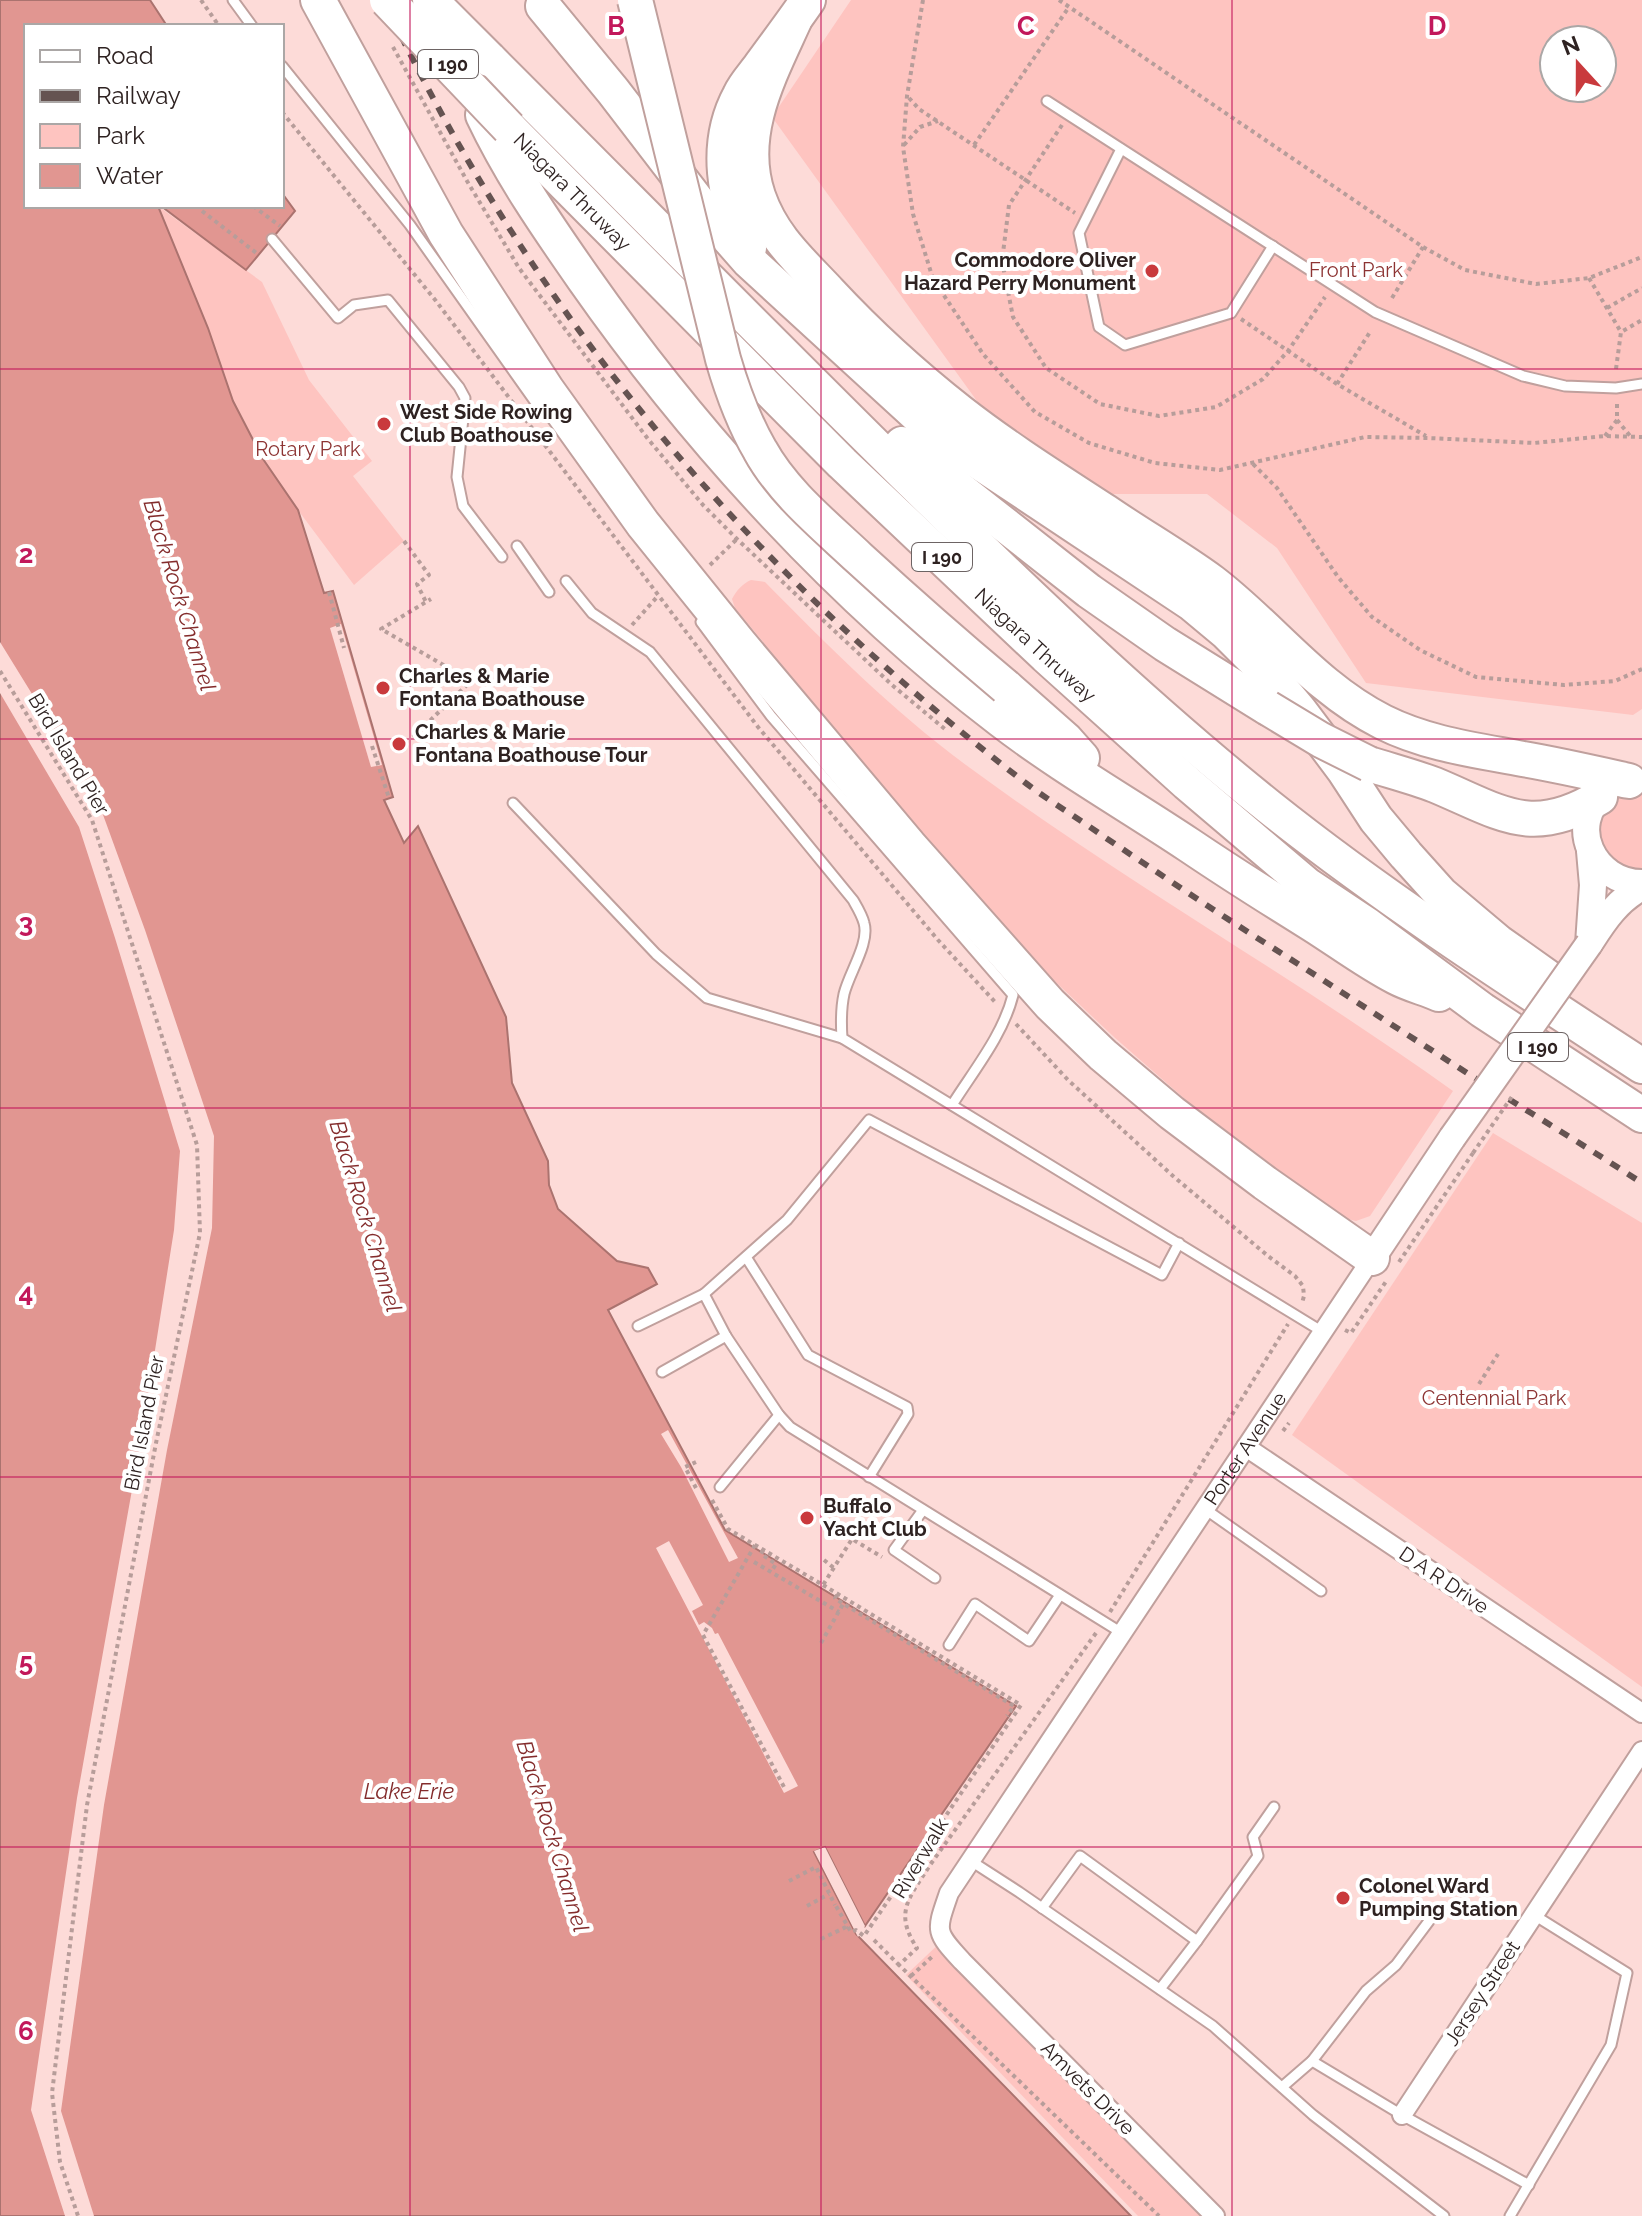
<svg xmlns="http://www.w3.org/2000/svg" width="1642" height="2216" viewBox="0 0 1642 2216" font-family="Raleway,sans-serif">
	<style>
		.green { fill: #fec4c0; fill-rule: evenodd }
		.water { fill: #e19691; stroke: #ab736f; stroke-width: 2 }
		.pier { fill: #fddbd8 }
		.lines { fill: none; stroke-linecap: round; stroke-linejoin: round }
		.lane-casing { stroke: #c0a09d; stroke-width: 13 }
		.street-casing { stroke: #c0a09d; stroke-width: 22 }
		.secondary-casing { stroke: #c0a09d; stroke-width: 30 }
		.highway-casing { stroke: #c0a09d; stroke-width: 38 }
		.path { stroke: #b79d9a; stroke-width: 4; stroke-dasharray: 4 4; stroke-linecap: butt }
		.lane { stroke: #fff; stroke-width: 9 }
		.street { stroke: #fff; stroke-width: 18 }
		.secondary { stroke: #fff; stroke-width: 26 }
		.highway { stroke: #fff; stroke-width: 34 }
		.rail { stroke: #655351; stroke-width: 6; stroke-dasharray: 10 10; stroke-linecap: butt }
		.secondary-bridge-casing { stroke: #c0a09d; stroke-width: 30; stroke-linecap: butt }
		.highway-bridge-casing { stroke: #c0a09d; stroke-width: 38; stroke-linecap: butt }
		.path-bridge { stroke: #b79d9a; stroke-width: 4; stroke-dasharray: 4 4; stroke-linecap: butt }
		.secondary-bridge { stroke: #fff; stroke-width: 26 }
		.highway-bridge { stroke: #fff; stroke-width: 34 }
		.grid { fill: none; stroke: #c2185b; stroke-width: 2; stroke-opacity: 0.55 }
		.poi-dot { fill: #c93a3d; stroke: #fff; stroke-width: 3 }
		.labels { text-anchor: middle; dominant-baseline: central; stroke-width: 8; stroke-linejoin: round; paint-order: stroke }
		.shield { fill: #fff; stroke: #6d6464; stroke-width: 2 }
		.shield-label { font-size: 18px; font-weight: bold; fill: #2e2221 }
		.street-label { font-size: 20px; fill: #2e2221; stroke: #fff }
		.poi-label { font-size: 20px; font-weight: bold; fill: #2e2221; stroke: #fff; text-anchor: start }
		.park-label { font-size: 20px; fill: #8d3433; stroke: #fff }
		.water-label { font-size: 22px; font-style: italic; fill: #842c2c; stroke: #fff }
		.grid-label { font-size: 26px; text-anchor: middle; font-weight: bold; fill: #c2185b; stroke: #fff; stroke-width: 8; stroke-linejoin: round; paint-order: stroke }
	</style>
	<rect width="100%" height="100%" fill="#fddbd8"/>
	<g class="green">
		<path d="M851,0H1642V709L1633,715L1366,683L1277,548L1207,494H1110L982,408L772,117ZM1554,40H1602V88H1554Z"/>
		<path d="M158,206L262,282L309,380L372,461L353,476L404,541L354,585L298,510L263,459L233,401L208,328Z"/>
		<path d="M751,580L765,582C828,646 893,711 966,765C1123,881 1294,977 1453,1091L1370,1216L1356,1221L1348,1219L1288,1177L1194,1107L1114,1037L1046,973L946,863L735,608L732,599C737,590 742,584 751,580Z"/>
		<path d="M1642,790V872L1613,865L1598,843L1599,816L1616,796L1629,791Z"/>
		<path d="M1493,1133L1642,1223V1687L1292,1435Z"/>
		<path d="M943,1940L1215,2216H1138L906,1975Z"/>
	</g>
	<g class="water">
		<path d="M0,0H150L167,26H26V206H158L208,328L233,401L263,459L298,510L324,593L333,591L393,797L384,800L404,843L418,826L506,1017L512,1083L548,1161L549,1185L558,1209L617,1261L648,1268L657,1284L608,1310L725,1530L1016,1706L865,1926L825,1847L814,1852L856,1934L1131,2216H0Z"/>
		<path d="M282,193L295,211L246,270L161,206H282Z"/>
	</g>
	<g class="pier">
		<path d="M341,624L382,765L371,767L330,628Z"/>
		<path d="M0,642L98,801L145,930L214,1136L212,1228L167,1450L104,1805L61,2111L94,2216H65L31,2110L77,1798L140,1445L174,1230L180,1151L115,938L79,827L0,693Z"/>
		<path d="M668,1430L738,1558L729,1562L681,1467L661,1434Z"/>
		<path d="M669,1541L703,1605L692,1611L699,1625L704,1622L712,1628L715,1634L718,1633L798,1786L784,1793L656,1548Z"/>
		<path d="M825,1847L865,1926L863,1929L823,1852L819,1853L861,1933L858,1937L814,1851Z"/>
	</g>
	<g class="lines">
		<defs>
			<g id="lane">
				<path d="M233,0L252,26"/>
				<path d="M282,66L410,225L536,403"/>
				<path d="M1047,101L1375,312L1523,376L1565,386L1616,388L1642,384"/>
				<path d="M1121,149L1079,233L1099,327L1125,345L1231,313L1273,246"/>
				<path d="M272,239L338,318L354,305L388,300L459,387L465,398L457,477L463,506L502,557"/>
				<path d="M517,546L549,592"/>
				<path d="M566,581L592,613L650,652L853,900C857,907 862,915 864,923C870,943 849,973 844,994C841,1008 841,1023 842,1038L1323,1332"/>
				<path d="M701,622L771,716L1013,995C1003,1035 974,1070 952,1105"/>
				<path d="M513,803L656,954L707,998L842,1038"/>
				<path d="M746,1257L808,1355L907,1407L908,1414L869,1477"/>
				<path d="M704,1294L787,1220L869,1120L1162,1275L1179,1243"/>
				<path d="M638,1326L704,1294L726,1336L779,1415L790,1427L1122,1633"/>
				<path d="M662,1372L726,1336"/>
				<path d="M720,1487L779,1415"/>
				<path d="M1205,1509L1321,1591"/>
				<path d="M923,1510L894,1550L935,1578"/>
				<path d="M949,1645L975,1604L1029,1641L1060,1595"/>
				<path d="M971,1861L1019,1892L1213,2026L1313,2115L1444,2216"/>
				<path d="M1042,1908L1080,1856L1197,1941L1160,1989"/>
				<path d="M1197,1941L1258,1856L1253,1837L1274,1807"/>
				<path d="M1312,2061L1366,1991L1396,1965L1429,1921"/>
				<path d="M1282,2087L1312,2061L1402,2115L1529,2185"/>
				<path d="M1510,2216L1611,2045L1627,1973L1534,1915"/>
			</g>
			<g id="street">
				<path d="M1246,1447L1642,1713"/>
				<path d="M1402,2115L1642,1751"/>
				<path id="s1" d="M1215,2216L962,1961C934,1931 936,1931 949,1893L1372,1258"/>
			</g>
			<g id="secondary">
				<path d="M1605,792C1565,825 1594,883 1642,883"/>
				<path d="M1591,941C1605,919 1618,900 1642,887"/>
				<path d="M1589,944L1593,885L1590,851"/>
				<path d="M1372,1258L1452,1138"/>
			</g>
			<g id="highway">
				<path d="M318,0L446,234L547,390L643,524L739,643L909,845L1050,1004L1103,1055L1172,1113L1265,1183L1372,1258"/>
				<path d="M543,6L613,91L705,211L749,261L917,415L967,454L1191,603L1227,633L1272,678L1299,710L1344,770L1376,819L1406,855L1441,894L1498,942L1553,981"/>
				<path d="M794,21C769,76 737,134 758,196C772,237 800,261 829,292C869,335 913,375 960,412C1006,448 1057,480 1106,512C1141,536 1178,557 1212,582C1271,627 1315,688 1383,722C1427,744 1475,750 1523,759C1558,765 1593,773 1629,781"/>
				<path d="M489,59C629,199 768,340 909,479C1025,592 1142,705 1268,806C1387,901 1515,983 1642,1066"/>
				<path d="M483,115C511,174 547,226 584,279C699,443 842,598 1001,720C1061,766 1126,803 1189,845C1229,872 1270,898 1312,924C1339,941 1367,962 1396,977C1409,984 1425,988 1439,994"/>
				<path id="s2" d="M509,128L842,463L1046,656L1187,783L1307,885L1367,925L1482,1010L1642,1115"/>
				<path d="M749,248C723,202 714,143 740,95C745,84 754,75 761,65C777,43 793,22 808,0"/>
				<path d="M902,444L1089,591L1165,644L1268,708"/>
				<path d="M1006,687L1066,740L1082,758"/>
				<path d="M1369,764C1391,771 1414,777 1435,785C1500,812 1531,839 1600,797"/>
			</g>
		</defs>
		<use href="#lane" class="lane-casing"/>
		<use href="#street" class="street-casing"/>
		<use href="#secondary" class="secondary-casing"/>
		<use href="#highway" class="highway-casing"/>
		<g class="path">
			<path d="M201,0L219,26"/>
			<path d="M923,0L907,96L903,147L913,214L933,279L983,354L1035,412L1089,443L1155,463L1220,470L1365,437L1428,438L1534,443L1605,436L1642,437"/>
			<path d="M1059,0L1423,247L1465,270L1536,284L1589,278L1642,257"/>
			<path d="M393,47L467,181L519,268L648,439L703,505L737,539L892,685L946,730"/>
			<path d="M909,98L919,109L1075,213"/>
			<path d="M282,112L436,301L758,727L938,940L996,1003"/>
			<path d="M1062,125L1009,205L1002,261L1013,317L1046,368L1100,404L1159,416L1216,407L1263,379L1288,351L1325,297"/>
			<path d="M904,145L920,127L938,121"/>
			<path d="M974,145L1069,7"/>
			<path d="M253,206L280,226"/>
			<path d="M202,211L259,255"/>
			<path d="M1589,278L1621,332"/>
			<path d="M1392,298L1423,247"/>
			<path d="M1607,308L1642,288"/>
			<path d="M1241,319L1337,384L1426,436"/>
			<path d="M1616,369L1621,332L1642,320"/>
			<path d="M1337,384L1370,332"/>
			<path d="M1617,404V420L1631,437"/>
			<path d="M1605,436L1617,420"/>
			<path d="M1253,464L1277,488L1338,577L1372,617L1420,650L1476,677L1564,685L1615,681L1642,669"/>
			<path d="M404,541L429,575L417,584L426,602"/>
			<path d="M710,565L737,539"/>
			<path d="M329,592L344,648"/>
			<path d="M632,625L657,597"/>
			<path d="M0,671L92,820L197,1145L200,1233L156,1443L87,1805L52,2093L60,2162L78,2216"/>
			<path d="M413,737L471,681L381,629L431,599"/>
			<path d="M372,746L389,798"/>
			<path d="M1016,1024L1068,1080L1173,1176L1268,1256L1295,1276L1303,1286L1304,1296L1302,1303"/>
			<path d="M1399,1262L1473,1153"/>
			<path d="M1345,1330L1351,1333L1387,1280"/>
			<path d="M1479,1384L1498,1354"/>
			<path d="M1283,1431L1289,1423"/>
			<path d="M696,1488L685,1467L696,1462"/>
			<path d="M712,1500L728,1529L823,1585L852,1539L882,1557"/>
			<path d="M755,1545L703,1635L784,1787"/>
			<path d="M763,1550L761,1554L776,1564L771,1572"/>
			<path d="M824,1560L834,1568"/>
			<path d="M754,1562L839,1612"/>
			<path d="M823,1585L1021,1705L864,1936L856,1930L851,1932L836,1906"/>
			<path d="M837,1595L835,1598L842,1603L1014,1706L1007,1716"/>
			<path d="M1110,1612L1288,1324"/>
			<path d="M1096,1633L930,1865C910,1897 893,1912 917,1948L899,1965L1159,2216"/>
			<path d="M821,1643L843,1604"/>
			<path d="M789,1881L816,1867L835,1905"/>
			<path d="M807,1906L829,1894"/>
			<path d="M821,1939L846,1927L845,1924"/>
			<path d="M874,1940L899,1965"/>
			<path d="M911,1976L934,1955"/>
		</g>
		<use href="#lane" class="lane"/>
		<use href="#street" class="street"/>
		<use href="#secondary" class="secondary"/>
		<use href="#highway" class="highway"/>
		<path class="rail" d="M384,0C532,317 751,572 1027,784C1051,802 1076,817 1100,834C1154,870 1207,906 1262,941C1319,977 1376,1015 1433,1051C1502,1096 1573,1138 1642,1183"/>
		<defs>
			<path id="secondary-bridge" d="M1452,1138L1589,944"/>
			<g id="highway-bridge">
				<path d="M387,0L509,128"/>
				<path d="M430,0L489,59"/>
				<path d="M635,0L723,359C732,390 743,421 760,450C783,492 824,525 859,558C907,602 956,645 1006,687"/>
				<path d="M1268,708L1321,740L1369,764"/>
			</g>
		</defs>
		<use href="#secondary-bridge" class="secondary-bridge-casing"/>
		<use href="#highway-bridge" class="highway-bridge-casing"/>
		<path class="path-bridge" d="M1473,1153L1513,1095"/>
		<use href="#secondary-bridge" class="secondary-bridge"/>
		<use href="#highway-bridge" class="highway-bridge"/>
	</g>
	<path class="grid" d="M410,0V2216M821,0V2216M1232,0V2216M0,369H1642M0,739H1642M0,1108H1642M0,1477H1642M0,1847H1642"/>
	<g class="poi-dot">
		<circle cx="1152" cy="271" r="8"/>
		<circle cx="384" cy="424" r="8"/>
		<circle cx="383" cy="688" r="8"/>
		<circle cx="399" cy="744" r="8"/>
		<circle cx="807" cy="1518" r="8"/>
		<circle cx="1343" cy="1898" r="8"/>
	</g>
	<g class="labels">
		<g class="shield">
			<rect x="418" y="50" width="60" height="28" rx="6"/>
			<rect x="912" y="543" width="60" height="28" rx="6"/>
			<rect x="1508" y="1033" width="60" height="28" rx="6"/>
		</g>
		<g class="shield-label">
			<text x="448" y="64">I 190</text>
			<text x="942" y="557">I 190</text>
			<text x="1538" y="1047">I 190</text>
		</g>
		<g class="street-label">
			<text stroke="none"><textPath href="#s2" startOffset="90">Niagara Thruway</textPath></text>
			<text stroke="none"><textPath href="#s2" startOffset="738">Niagara Thruway</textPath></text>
			<text transform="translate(69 754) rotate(59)">Bird Island Pier</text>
			<text transform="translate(144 1423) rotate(-79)">Bird Island Pier</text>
			<text stroke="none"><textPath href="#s1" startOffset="970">Porter Avenue</textPath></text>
			<text transform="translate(1444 1580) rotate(34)">D A R Drive</text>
			<text transform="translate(920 1858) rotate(-59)">Riverwalk</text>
			<text transform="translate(1482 1993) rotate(-57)">Jersey Street</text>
			<text transform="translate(1088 2088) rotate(45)">Amvets Drive</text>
		</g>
		<g class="poi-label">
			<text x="1136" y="260" text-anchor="end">Commodore Oliver<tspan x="1136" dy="23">Hazard Perry Monument</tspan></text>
			<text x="400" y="412">West Side Rowing<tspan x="400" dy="23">Club Boathouse</tspan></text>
			<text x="399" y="676">Charles &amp; Marie<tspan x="399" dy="23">Fontana Boathouse</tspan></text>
			<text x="415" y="732">Charles &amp; Marie<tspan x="415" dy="23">Fontana Boathouse Tour</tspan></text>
			<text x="823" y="1506">Buffalo<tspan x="823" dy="23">Yacht Club</tspan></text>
			<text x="1359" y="1886">Colonel Ward<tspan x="1359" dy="23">Pumping Station</tspan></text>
		</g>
		<g class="park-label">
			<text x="1356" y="270">Front Park</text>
			<text x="308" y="449">Rotary Park</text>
			<text x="1494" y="1398">Centennial Park</text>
		</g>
		<g class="water-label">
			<text transform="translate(180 595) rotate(73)">Black Rock Channel</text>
			<text transform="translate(366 1216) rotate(73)">Black Rock Channel</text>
			<text x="409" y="1791">Lake Erie</text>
			<text transform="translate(553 1836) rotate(73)">Black Rock Channel</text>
		</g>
	</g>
	<g class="grid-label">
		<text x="616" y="35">B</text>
		<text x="1026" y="35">C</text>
		<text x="1437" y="35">D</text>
		<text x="26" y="563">2</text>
		<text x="26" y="932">3</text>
		<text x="26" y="1302">4</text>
		<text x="26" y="1671">5</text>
		<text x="26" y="2040">6</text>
	</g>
	<rect x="24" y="24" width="260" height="184" fill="#ffffff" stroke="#aba7a6" stroke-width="2"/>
	<rect x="40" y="50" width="40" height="12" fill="#ffffff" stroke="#aba7a6" stroke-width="2"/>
	<text x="96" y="64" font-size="24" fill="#2e2221">Road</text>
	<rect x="40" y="90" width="40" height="12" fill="#655351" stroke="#aba7a6" stroke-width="2"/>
	<text x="96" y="104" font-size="24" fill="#2e2221">Railway</text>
	<rect x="40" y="124" width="40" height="24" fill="#fec4c0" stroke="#aba7a6" stroke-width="2"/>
	<text x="96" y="144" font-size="24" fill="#2e2221">Park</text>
	<rect x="40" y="164" width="40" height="24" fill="#e19691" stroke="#aba7a6" stroke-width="2"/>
	<text x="96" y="184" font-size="24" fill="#2e2221">Water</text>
	<g transform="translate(1578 64) rotate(339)"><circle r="38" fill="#ffffff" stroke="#aba7a6" stroke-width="2"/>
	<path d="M0-6L14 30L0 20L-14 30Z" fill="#c93a3d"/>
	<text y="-12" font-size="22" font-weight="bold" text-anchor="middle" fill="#2e2221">N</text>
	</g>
</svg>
